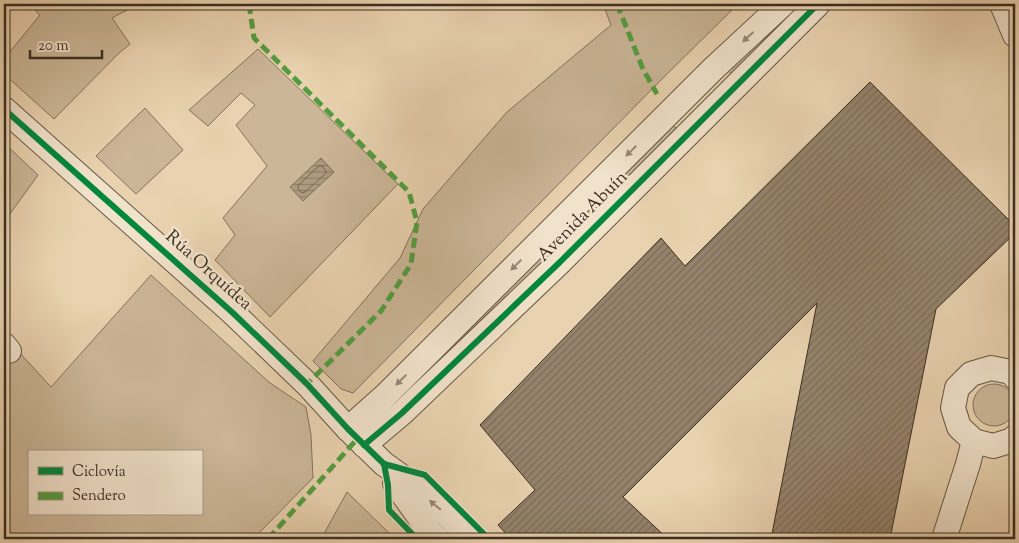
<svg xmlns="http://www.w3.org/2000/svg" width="1019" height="543" viewBox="0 0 1019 543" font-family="'Sorts Mill Goudy',serif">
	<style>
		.grass { fill: #cbb697; stroke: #83725d; fill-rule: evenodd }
		.water { fill: url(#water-rules); stroke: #806f5a }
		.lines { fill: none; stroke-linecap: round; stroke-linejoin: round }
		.shore { stroke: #746451; stroke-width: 1 }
		.building { fill: url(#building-hatch); stroke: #3b2e23 }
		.minor-casing { stroke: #665746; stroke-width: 26 }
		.minor { stroke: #f1e2cb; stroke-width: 24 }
		.quiet { stroke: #529d40; stroke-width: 5; stroke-dasharray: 10 5; stroke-linecap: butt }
		.cycleway-casing { stroke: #f1e2cb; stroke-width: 9 }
		.cycleway { stroke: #00873e; stroke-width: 6 }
		.oneway { fill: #968877 }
		.labels { text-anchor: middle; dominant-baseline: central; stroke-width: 5; stroke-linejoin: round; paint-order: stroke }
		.street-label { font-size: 18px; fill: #3b2e23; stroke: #f1e2cb }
	</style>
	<defs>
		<pattern id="water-rules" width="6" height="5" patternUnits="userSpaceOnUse" patternTransform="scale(1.25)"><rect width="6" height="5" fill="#ae9a7f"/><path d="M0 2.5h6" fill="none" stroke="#8f7e68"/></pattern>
		<pattern id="building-hatch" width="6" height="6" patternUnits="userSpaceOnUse" patternTransform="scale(1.25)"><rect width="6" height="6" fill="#95836c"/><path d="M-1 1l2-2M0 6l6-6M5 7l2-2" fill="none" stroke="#7b6c58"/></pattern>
	</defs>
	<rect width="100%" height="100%" fill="#e9d2af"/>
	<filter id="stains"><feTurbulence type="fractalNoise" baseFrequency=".004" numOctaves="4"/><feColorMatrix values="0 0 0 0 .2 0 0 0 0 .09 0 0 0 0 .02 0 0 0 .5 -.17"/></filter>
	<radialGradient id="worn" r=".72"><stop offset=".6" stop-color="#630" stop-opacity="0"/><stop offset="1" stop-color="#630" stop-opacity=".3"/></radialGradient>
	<g class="grass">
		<path d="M28,4H138L112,18L130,44L119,53L54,119L4,74V59L40,15Z"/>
		<path d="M603,4H738L660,81L353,393L341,389L313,361L400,258L423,209L507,112L611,25Z"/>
		<path d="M796,4H803L731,74L728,71Z"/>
		<path d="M258,49L398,184L270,317L215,260L235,235L223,218L267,166L236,125L255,105L241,93L208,126L189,110Z"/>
		<path d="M145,108L183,150L136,194L96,156Z"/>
		<path d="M673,126L678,129L557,249L553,244Z"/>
		<path d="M4,143L38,175L4,222Z"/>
		<path d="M542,256L546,260L402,402L397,397Z"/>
		<path d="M151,275L270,383L306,407L311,435L313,478L253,539H4V369L18,351L51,387ZM29,452H201V514H29Z"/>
		<circle cx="994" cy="405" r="21"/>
		<path d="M347,492L395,539H321Z"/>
	</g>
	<path class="water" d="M321,158L334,172L303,201L290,187Z"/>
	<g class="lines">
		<path class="shore" d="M319,166H322L326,171V173L305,192L302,193L298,188V186Z"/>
	</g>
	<path class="building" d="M870,82L1015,226V233L936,309L890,539H771L817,303L623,497L668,539H511L498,525L535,490L480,425L661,238L685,266Z"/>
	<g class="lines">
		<defs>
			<g id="minor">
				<path d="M1002,4L1015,35"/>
				<path d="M4,109L233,313L307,384L348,429L384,464L398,474L445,513L470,539"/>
				<path d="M4,345L9,351"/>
				<path d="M1015,377L1011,372L991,368L971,374L957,388L953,408L959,427L974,441L993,446L1013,440L1015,437"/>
				<path d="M348,429L386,395L714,68L783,4"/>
				<path d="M364,445L402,413L560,262L818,4"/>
				<path d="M395,483L430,532L437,539"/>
				<path d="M944,539L968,464L974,441"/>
			</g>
		</defs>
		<use href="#minor" class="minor-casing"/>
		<use href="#minor" class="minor"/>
		<g class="quiet">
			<path d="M249,4L254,38L409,192L417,222L411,264L381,311L307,384"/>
			<path d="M617,4L643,69L657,94"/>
			<path d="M268,539L358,438"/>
		</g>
		<defs>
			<g id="cycleway">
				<path d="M4,109L233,313L307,384L348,429L384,464"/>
				<path d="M364,445L402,413L560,262L818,4"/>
				<path d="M384,464L425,475L489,539"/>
				<path d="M384,464L388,485L389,510L417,539"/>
			</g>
		</defs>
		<use href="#cycleway" class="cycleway-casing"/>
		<use href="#cycleway" class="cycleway"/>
	</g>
	<defs><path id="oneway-solid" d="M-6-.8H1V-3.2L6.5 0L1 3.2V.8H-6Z" transform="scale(1.25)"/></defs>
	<g class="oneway">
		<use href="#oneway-solid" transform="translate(748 37) rotate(137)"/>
		<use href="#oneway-solid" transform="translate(631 151) rotate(135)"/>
		<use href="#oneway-solid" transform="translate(516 265) rotate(135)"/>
		<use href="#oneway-solid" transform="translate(401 380) rotate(135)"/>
		<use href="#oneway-solid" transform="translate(435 505) rotate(-140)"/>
	</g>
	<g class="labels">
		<g class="street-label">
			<text transform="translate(583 217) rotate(-45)">Avenida Abuín</text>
			<text transform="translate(208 271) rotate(42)">Rúa Orquídea</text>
		</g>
	</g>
	<rect width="1019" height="543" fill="none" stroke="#e9d2af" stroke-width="20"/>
	<rect x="5" y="5" width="1009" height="533" fill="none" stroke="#3b2e23" stroke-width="2.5"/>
	<rect x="10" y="10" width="999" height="523" fill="none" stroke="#3b2e23"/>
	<rect x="28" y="450" width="175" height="65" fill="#f1e2cb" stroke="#a89a88"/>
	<rect x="38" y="467" width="25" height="8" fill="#00873e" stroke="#a89a88"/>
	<text x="72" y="476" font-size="15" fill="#3b2e23">Ciclovía</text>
	<rect x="38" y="492" width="25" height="8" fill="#529d40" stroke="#a89a88"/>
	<text x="72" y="500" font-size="15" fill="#3b2e23">Sendero</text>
	<path d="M30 50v8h72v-8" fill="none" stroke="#3b2e23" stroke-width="2.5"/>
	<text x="38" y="50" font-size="15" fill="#3b2e23" stroke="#f1e2cb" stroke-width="4" paint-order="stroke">20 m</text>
	<rect width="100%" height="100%" filter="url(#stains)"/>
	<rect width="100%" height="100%" fill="url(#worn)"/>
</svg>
